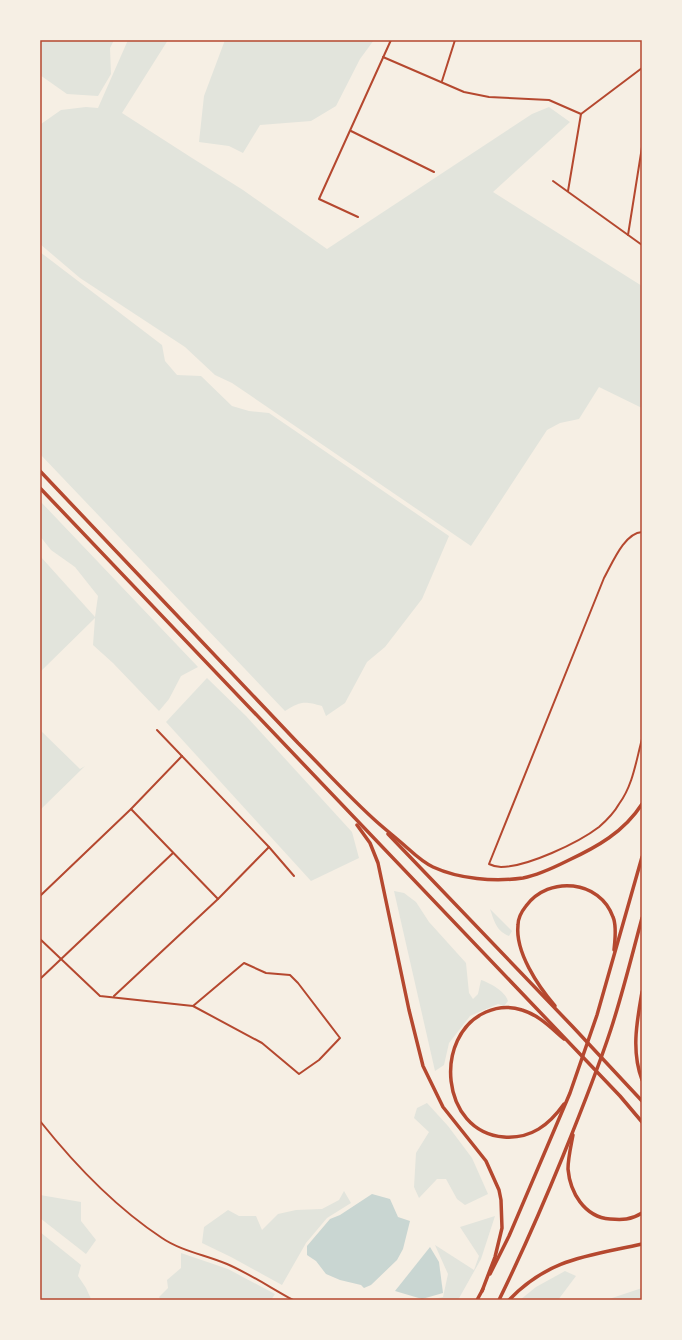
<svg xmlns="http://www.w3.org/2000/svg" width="682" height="1340" viewBox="0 0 682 1340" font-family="'DejaVu Sans',sans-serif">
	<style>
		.green { fill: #e2e4dc }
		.water { fill: #c9d6d2 }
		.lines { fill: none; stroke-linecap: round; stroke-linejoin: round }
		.minor { stroke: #b5482f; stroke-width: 2 }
		.primary { stroke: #b5482f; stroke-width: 3.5 }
		.trunk { stroke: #b5482f; stroke-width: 3.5 }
		.neatline { fill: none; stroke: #b5482f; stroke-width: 1.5 }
	</style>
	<rect width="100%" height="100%" fill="#f6efe4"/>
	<g class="green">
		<path d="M40,40H114L110,48L111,74L98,96L67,94L40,75Z"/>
		<path d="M128,40H168L122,113L192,158L243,190L327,249L532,114L549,107L570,122L493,192L642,286V408L599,387L579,419L560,423L547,430L471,546L232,383L215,375L185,347L80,278L40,244L41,124L61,110L86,107L98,108Z"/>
		<path d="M225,40H374L360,59L336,106L311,121L260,125L243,153L229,146L199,142L204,96Z"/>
		<path d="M40,252L162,345L165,361L177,375L201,376L232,406L249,411L269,413L449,536L422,599L385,647L367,662L345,703L326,716L322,706C304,701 301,701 285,711L40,454Z"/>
		<path d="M40,501L198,667L181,676L169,699L159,711L113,663L93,645L95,618L40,672V556L95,617L98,596L75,567L51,550L40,536Z"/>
		<path d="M207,678L246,716L352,832L359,858L311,881L166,722Z"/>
		<path d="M40,730L80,769L85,766L40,810Z"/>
		<path d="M394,891L404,893L416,902L429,922L466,963L469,993L473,999L478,994L481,980C490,983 505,991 508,1001L504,1006L498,1004L470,1016L449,1043L444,1065L435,1071Z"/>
		<path d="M490,909L512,931L509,936C496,931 494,920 490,909Z"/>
		<path d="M427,1103L448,1126L472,1158L488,1194L465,1205L457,1199L446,1179H437L419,1198L414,1187L416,1153L429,1132L414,1118L417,1108Z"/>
		<path d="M344,1191L351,1203L327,1218L306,1243L282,1285L231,1257L202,1243L204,1227L228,1210L239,1216H256L262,1230L278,1214L296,1210L322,1209L339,1200Z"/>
		<path d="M40,1195L81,1202V1221L96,1240L86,1254L40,1218Z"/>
		<path d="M495,1216L481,1259L458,1300H429L443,1297L448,1274L435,1245L474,1270L479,1256L460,1227Z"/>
		<path d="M40,1232L81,1265L78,1276L86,1288L91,1299L102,1300H40Z"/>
		<path d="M181,1253L228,1269L275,1294L271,1300H161L159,1297L168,1288L167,1280L181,1268Z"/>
		<path d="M565,1271L576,1276L558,1300H520L536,1287Z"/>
		<path d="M642,1288V1300H605H606Z"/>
	</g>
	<g class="water">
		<path d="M372,1194L390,1199L398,1217L410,1221L403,1249L397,1260L371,1285L364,1288L361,1285L340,1280L326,1274L316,1261L307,1255V1246L330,1219L340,1215Z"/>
		<path d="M430,1247L439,1262L443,1293L422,1299L395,1291Z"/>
	</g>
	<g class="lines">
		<g class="minor">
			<path d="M383,57L464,92L489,97L549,100L581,114"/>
			<path d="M442,81L455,40"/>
			<path d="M351,131L434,172"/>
			<path d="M553,181L642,245"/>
			<path d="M568,191L581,114L642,68"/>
			<path d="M358,217L319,199L391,40"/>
			<path d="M628,235L642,147"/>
			<path d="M642,532C624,533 612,564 604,578L489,864C493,866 497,867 501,867C527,867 578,843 599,827C607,820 614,813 619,804C633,785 636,761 642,739"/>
			<path d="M157,730L269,847L294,876"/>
			<path d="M131,809L218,899"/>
			<path d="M40,896L131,809L182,756"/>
			<path d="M40,939L100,996L193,1006L262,1043L299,1074L319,1060L340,1038L298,983L290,975L266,973L244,963L193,1006"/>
			<path d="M40,979L173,853"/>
			<path d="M114,996L218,899L269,847"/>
			<path d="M40,1121C75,1165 115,1207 162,1238C181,1251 206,1255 227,1264C250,1274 271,1288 293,1300"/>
		</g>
		<g class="primary">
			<path d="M555,1006C538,986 515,952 518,925C518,918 522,911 526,906C549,875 600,880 613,917C617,926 615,940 614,950"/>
			<path d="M564,1039C551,1028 539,1015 522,1010C510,1006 497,1007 486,1012C433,1035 440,1132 504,1137C531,1139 549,1125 564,1104"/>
		</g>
		<g class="trunk">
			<path d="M40,471C126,562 212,652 298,743C324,769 349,797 377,822C386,830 395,837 404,845C413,853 422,862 433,867C459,879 494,882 523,878C538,875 553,868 567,861C597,847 624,832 642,804"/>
			<path d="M40,488L620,1096L642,1122"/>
			<path d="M357,825L370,843L378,863L409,1010L423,1066L443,1107L486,1161L499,1190L501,1200L502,1228L495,1257L482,1291"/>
			<path d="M388,834L573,1027L642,1101"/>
			<path d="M642,992C637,1021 631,1051 642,1080"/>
			<path d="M573,1135C571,1146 568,1158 568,1169C570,1192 584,1217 610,1219C622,1220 631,1220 642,1213"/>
			<path d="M490,1274L509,1236L570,1093L597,1015L642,857"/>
			<path d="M477,1300L483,1289"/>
			<path d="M499,1300C522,1253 543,1205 563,1156C580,1114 597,1072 611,1029C623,992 632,955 642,918"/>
			<path d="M509,1300C549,1258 589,1256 642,1244"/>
		</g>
	</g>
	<rect width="682" height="1340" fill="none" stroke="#f6efe4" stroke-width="82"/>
	<rect x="41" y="41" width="600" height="1258" class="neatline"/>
</svg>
